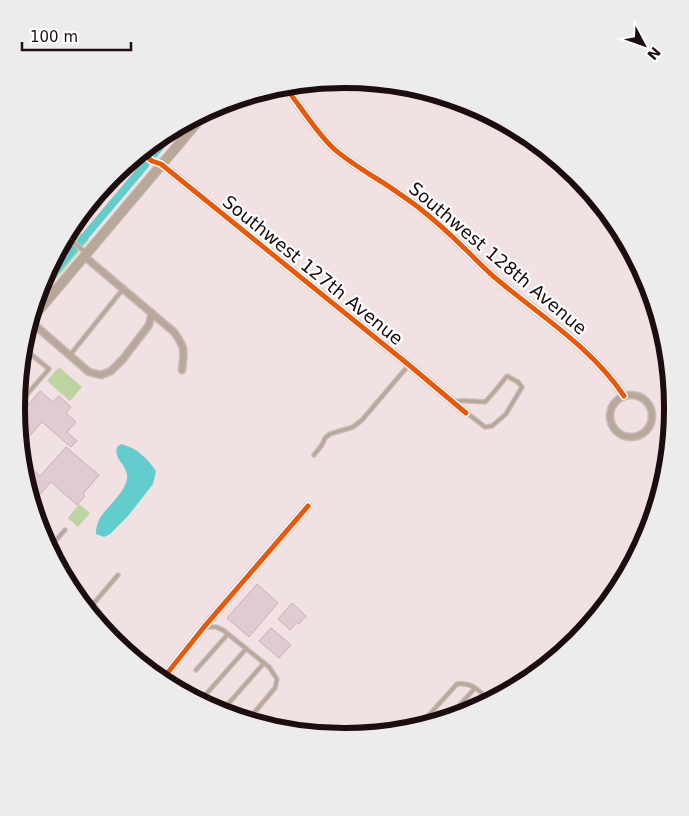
<svg xmlns="http://www.w3.org/2000/svg" width="689" height="816" viewBox="0 0 689 816" font-family="'DejaVu Sans',sans-serif">
	<style>
		.green { fill: #bdd4a1 }
		.water { fill: #62cdcc }
		.lines { fill: none; stroke-linecap: round; stroke-linejoin: round }
		.canal { stroke: #62cdcc; stroke-width: 8 }
		.building { fill: #e1cbd2; stroke: #c2b2b5 }
		.service-casing { stroke: #cabcbe; stroke-width: 5.5 }
		.minor-casing { stroke: #cabcbe; stroke-width: 9 }
		.tertiary-casing { stroke: #cabcbe; stroke-width: 11 }
		.service { stroke: #b8a899; stroke-width: 3 }
		.minor { stroke: #b8a899; stroke-width: 6 }
		.tertiary { stroke: #b8a899; stroke-width: 9 }
		.cycleway-casing { stroke: #fff; stroke-width: 8 }
		.cycleway { stroke: #e8590c; stroke-width: 5 }
		.labels { text-anchor: middle; dominant-baseline: central; stroke-width: 4.5; stroke-linejoin: round; paint-order: stroke }
		.street-label { font-size: 18px; fill: #1e0d0f; stroke: #fff }
		.rim { fill: none; stroke: #1e0d0f; stroke-width: 6 }
	</style>
	<rect width="100%" height="100%" fill="#f2e1e2"/>
	<g class="green">
		<path d="M72,226L89,240L34,305L41,282Z"/>
		<path d="M59,367L82,387L70,401L47,381Z"/>
		<path d="M79,504L90,513L78,527L68,518Z"/>
	</g>
	<path class="water" d="M121,444C137,448 147,458 156,471L153,484L128,516L110,534L104,537L96,534C96,531 96,529 97,526C100,510 123,498 127,479C129,466 113,460 117,447Z"/>
	<g class="lines">
		<g class="canal">
			<path d="M154,154L177,127"/>
			<path d="M81,241L145,165L135,157"/>
			<path d="M39,291L73,250"/>
		</g>
	</g>
	<g class="building">
		<path d="M40,391L53,402L59,396L71,407L66,413L76,422L67,432L77,441L71,447L42,422L24,442L19,438L17,418Z"/>
		<path d="M66,447L99,475L83,494L85,496L77,505L51,482L32,503L22,472L21,459L40,476Z"/>
		<path d="M257,584L278,603L249,637L227,618Z"/>
		<path d="M292,603L306,616L299,624L297,622L290,630L278,619Z"/>
		<path d="M271,628L291,645L279,658L259,641Z"/>
	</g>
	<g class="lines">
		<defs>
			<g id="service">
				<path d="M66,236L86,253"/>
				<path d="M70,355L123,289"/>
				<path d="M453,402C460,399 475,402 485,402L495,391L507,376L518,382L522,387L506,414L492,426L485,427L467,413"/>
				<path d="M16,407L49,369L22,347"/>
				<path d="M314,455L322,445L325,438L330,434L353,427L362,420L408,366"/>
				<path d="M49,548L65,530"/>
				<path d="M88,610L118,575"/>
				<path d="M205,627H216L223,630L269,667L277,679L275,688L248,720"/>
				<path d="M196,670L228,634"/>
				<path d="M200,701L246,649"/>
				<path d="M221,712L264,663"/>
				<path d="M448,718L475,688"/>
				<path d="M418,727L457,684C473,682 479,691 490,701"/>
			</g>
			<g id="minor">
				<path d="M284,86C300,105 313,128 331,146C343,158 359,167 374,177C389,186 403,196 418,207C433,219 449,233 463,247C475,258 486,271 499,281C542,317 592,348 624,396"/>
				<path d="M141,152L152,161L161,164L409,365L466,413"/>
				<path d="M84,256L174,332C186,349 184,350 182,370"/>
				<path d="M30,321L89,372L101,375L111,371L123,359L149,325L152,313"/>
				<circle cx="631" cy="416" r="21"/>
				<path d="M163,682L165,676L204,627L308,506"/>
			</g>
			<path id="tertiary" d="M29,322L206,112"/>
		</defs>
		<use href="#service" class="service-casing"/>
		<use href="#minor" class="minor-casing"/>
		<use href="#tertiary" class="tertiary-casing"/>
		<use href="#service" class="service"/>
		<use href="#minor" class="minor"/>
		<use href="#tertiary" class="tertiary"/>
		<defs>
			<g id="cycleway">
				<path d="M284,86C300,105 313,128 331,146C343,158 359,167 374,177C389,186 403,196 418,207C433,219 449,233 463,247C475,258 486,271 499,281C542,317 592,348 624,396"/>
				<path d="M141,152L152,161L161,164L409,365L466,413"/>
				<path d="M163,682L165,676L204,627L308,506"/>
			</g>
		</defs>
		<use href="#cycleway" class="cycleway-casing"/>
		<use href="#cycleway" class="cycleway"/>
	</g>
	<g class="labels">
		<g class="street-label">
			<text transform="translate(498 258) rotate(40)">Southwest 128th Avenue</text>
			<text transform="translate(313 270) rotate(39)">Southwest 127th Avenue</text>
		</g>
	</g>
	<path d="M0 0H689V816H0ZM344 88H345A319 319 0 0 1 664 407V409A319 319 0 0 1 345 728H344A319 319 0 0 1 25 409V407A319 319 0 0 1 344 88Z" fill="#edecec" fill-rule="evenodd"/>
	<path class="rim" d="M344 88H345A319 319 0 0 1 664 407V409A319 319 0 0 1 345 728H344A319 319 0 0 1 25 409V407A319 319 0 0 1 344 88Z"/>
	<g transform="translate(644 45) rotate(131)" stroke="#ffffff" stroke-width="4" paint-order="stroke">
	<path d="M0-4L9 19L0 12L-9 19Z" fill="#1e0d0f"/>
	<text y="-8" font-size="14" font-weight="bold" text-anchor="middle" fill="#1e0d0f">N</text>
	</g>
	<path d="M22 42v8h109v-8" fill="none" stroke="#1e0d0f" stroke-width="2.5"/>
	<text x="30" y="42" font-size="15" fill="#1e0d0f" stroke="#ffffff" stroke-width="4" paint-order="stroke">100 m</text>
</svg>
